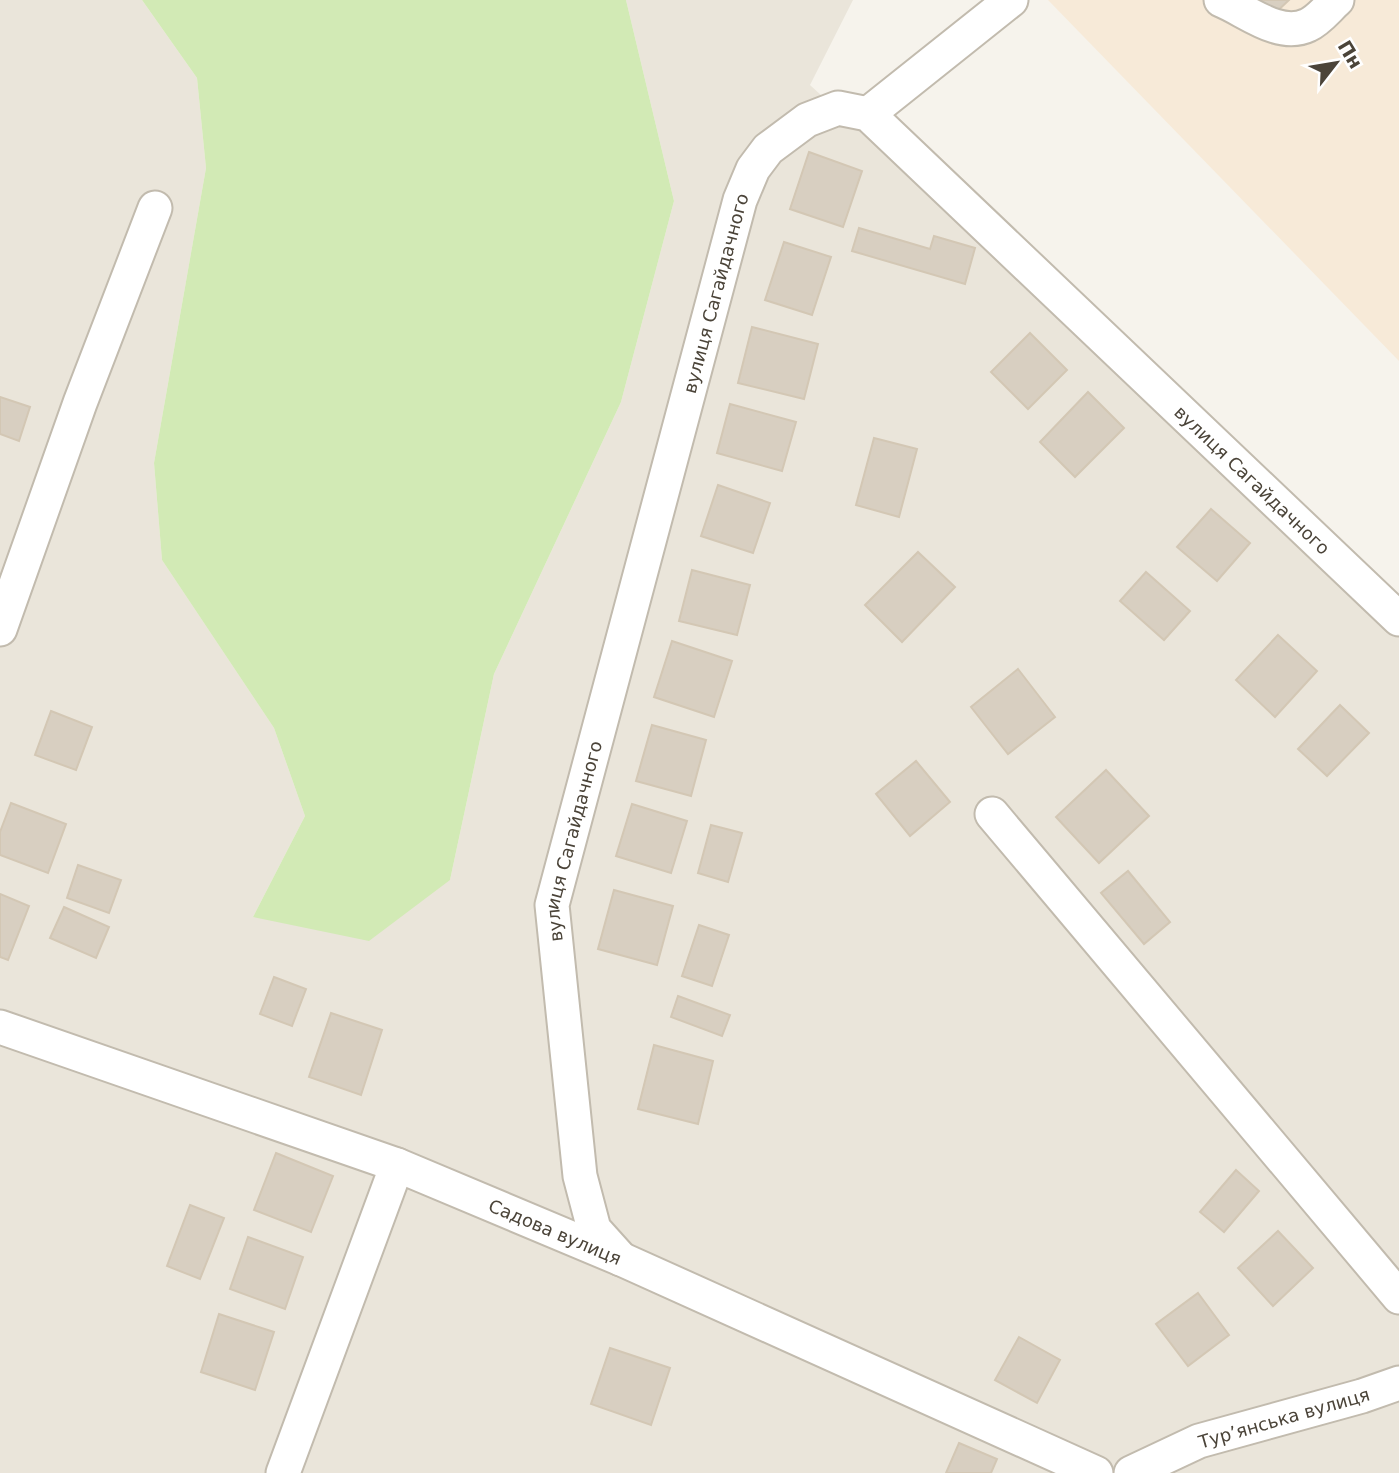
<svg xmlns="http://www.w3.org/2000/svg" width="1399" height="1473" viewBox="0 0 1399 1473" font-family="'DejaVu Sans',sans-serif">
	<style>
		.residential { fill: #eae5da }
		.commercial { fill: #f7ead8 }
		.green { fill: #d2eab5 }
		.building { fill: #d8cfc1; stroke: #d3c7b4; stroke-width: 2 }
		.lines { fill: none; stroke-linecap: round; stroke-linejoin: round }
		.minor-casing { stroke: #c2bbae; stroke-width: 37 }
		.minor { stroke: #fff; stroke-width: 33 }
		.labels { text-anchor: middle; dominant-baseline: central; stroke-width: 5; stroke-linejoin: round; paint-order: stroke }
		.street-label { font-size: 18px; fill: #4b4439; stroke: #fff }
	</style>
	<rect width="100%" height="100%" fill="#f6f3ec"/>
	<path class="residential" d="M0,0H142L197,78L206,168L154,463L162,560L274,728L305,816L253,917L450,880L494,674L621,402L674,201L626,0H853L810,85L1399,624V1473H0Z"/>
	<path class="commercial" d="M1048,0H1399V361Z"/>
	<path class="green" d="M142,0H626L674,201L621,402L494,674L450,880L369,941L253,917L305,816L274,728L162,560L154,463L206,168L197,78Z"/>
	<g class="building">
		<path d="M1259,0H1289L1273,15Z"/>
		<path d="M809,152L862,171L843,227L790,209Z"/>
		<path d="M859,228L930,249L934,236L975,248L965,284L852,251Z"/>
		<path d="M784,242L831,257L812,315L765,300Z"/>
		<path d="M752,327L818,344L804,399L738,383Z"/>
		<path d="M1030,333L1067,370L1028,409L991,372Z"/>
		<path d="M1088,392L1124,428L1075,477L1040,442Z"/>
		<path d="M0,397L30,407L19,441L0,434Z"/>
		<path d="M730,404L796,422L782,471L717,453Z"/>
		<path d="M874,438L917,449L899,517L856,505Z"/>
		<path d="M718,485L770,503L753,553L701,536Z"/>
		<path d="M1211,509L1250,543L1217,581L1177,547Z"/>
		<path d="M918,552L955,587L902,642L865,605Z"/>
		<path d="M692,570L750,585L737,635L679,621Z"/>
		<path d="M1146,572L1190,611L1164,640L1120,601Z"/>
		<path d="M1278,635L1317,671L1275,717L1236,680Z"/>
		<path d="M672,641L732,661L714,717L654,697Z"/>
		<path d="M1018,669L1055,717L1008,754L971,707Z"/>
		<path d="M1340,705L1369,733L1327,776L1298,749Z"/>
		<path d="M51,711L92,727L76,770L35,755Z"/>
		<path d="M652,725L706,740L691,796L636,781Z"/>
		<path d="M916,761L950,802L910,836L876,794Z"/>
		<path d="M1106,770L1149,816L1099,863L1056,817Z"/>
		<path d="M11,803L66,824L48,873L0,855V832Z"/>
		<path d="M632,804L687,821L671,873L616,856Z"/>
		<path d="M711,825L742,833L728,882L698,873Z"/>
		<path d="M78,865L121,880L109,913L67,898Z"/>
		<path d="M1128,871L1170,922L1144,944L1101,893Z"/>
		<path d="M614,890L673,906L657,965L598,949Z"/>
		<path d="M0,894L29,906L8,960L0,957Z"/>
		<path d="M64,907L109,927L96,958L50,938Z"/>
		<path d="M699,925L729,935L712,986L682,976Z"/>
		<path d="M274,977L306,989L292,1026L260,1014Z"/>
		<path d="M678,996L730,1015L722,1036L671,1017Z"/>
		<path d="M331,1013L382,1030L361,1095L309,1077Z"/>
		<path d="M654,1045L713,1061L698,1124L638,1109Z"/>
		<path d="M276,1153L333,1176L311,1232L254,1210Z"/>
		<path d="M1236,1170L1259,1191L1224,1232L1200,1212Z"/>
		<path d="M190,1205L224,1218L200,1279L167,1266Z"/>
		<path d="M1278,1231L1313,1268L1273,1306L1238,1268Z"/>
		<path d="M248,1237L303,1257L285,1309L230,1289Z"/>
		<path d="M1198,1293L1229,1335L1188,1366L1156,1324Z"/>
		<path d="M219,1314L274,1332L255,1390L201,1372Z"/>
		<path d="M1019,1337L1060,1360L1037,1403L995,1380Z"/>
		<path d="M610,1348L670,1368L651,1425L591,1404Z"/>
		<path d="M959,1443L997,1459L991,1473H946Z"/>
	</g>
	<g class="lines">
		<defs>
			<g id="minor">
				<path d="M1221,0C1246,10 1279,39 1308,25C1319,20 1328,8 1337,0"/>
				<path d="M868,114L1011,0"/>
				<path d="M0,629L80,403L155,208"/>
				<path d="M992,814L1399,1297"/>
				<path id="s1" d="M0,1027L397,1165L621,1259L1096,1473"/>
				<path id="s2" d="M621,1259L594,1229L580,1176L552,905L740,200L753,169L768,149L807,120L838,108L868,114L1399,619"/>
				<path d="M283,1473L397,1165"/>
				<path d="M1131,1473L1199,1441L1362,1396L1399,1383"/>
			</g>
		</defs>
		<use href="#minor" class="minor-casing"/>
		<use href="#minor" class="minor"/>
	</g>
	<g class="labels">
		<g class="street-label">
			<text stroke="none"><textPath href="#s2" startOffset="1001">вулиця Сагайдачного</textPath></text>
			<text stroke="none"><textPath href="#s2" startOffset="1799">вулиця Сагайдачного</textPath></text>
			<text stroke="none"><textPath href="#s2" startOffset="434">вулиця Сагайдачного</textPath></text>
			<text stroke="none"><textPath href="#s1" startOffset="592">Садова вулиця</textPath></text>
			<text transform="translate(1284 1418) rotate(-16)">Турʼянська вулиця</text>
		</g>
	</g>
	<g transform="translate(1336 63) rotate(59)" stroke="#ffffff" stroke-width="5" paint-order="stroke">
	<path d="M0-5L12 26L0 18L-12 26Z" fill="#4b4439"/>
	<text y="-10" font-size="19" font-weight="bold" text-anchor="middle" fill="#4b4439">Пн</text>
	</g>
</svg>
